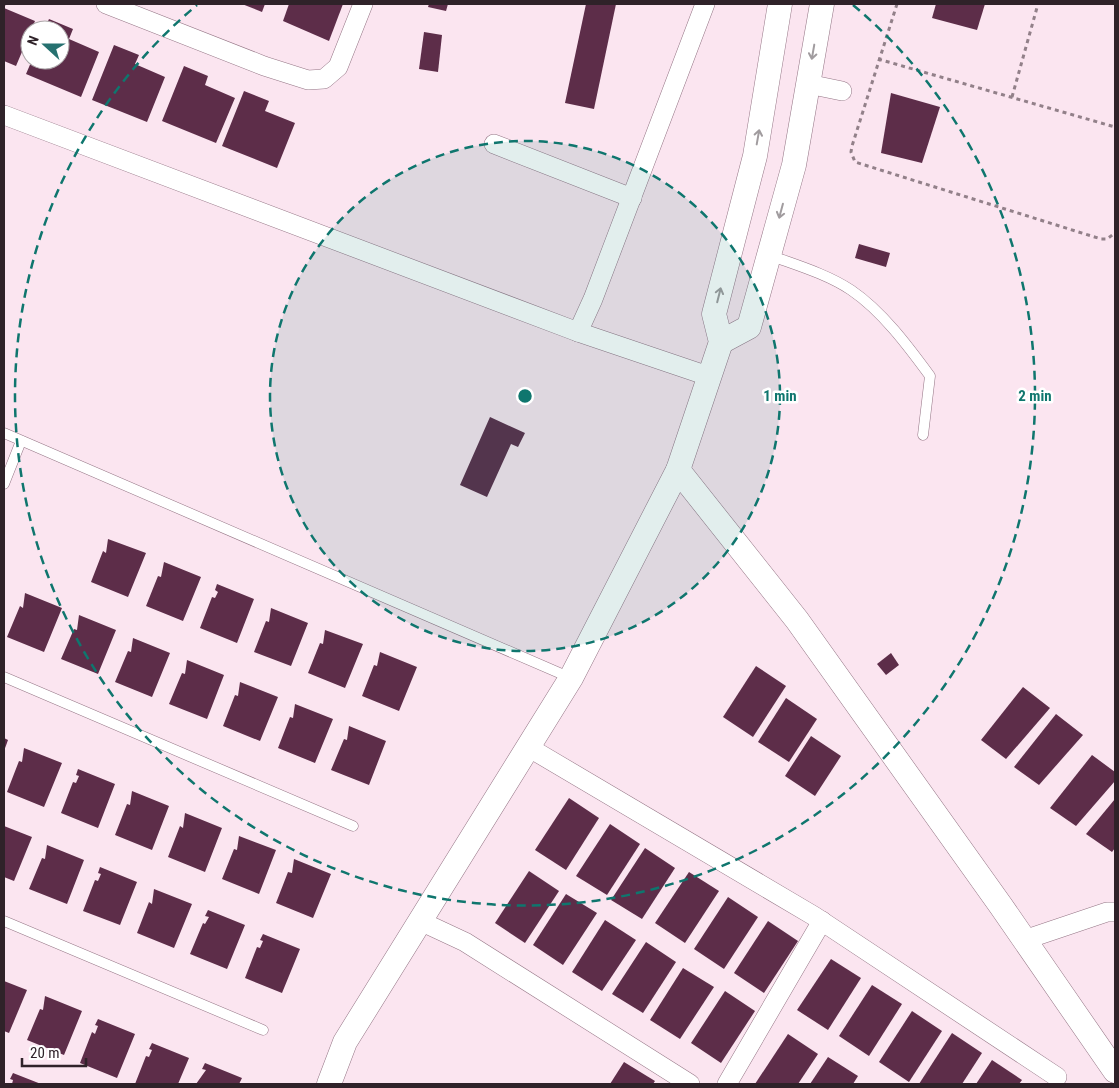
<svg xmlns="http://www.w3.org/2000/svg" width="1119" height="1088" viewBox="0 0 1119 1088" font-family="'Roboto Condensed',sans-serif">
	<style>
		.building { fill: #5d2d49 }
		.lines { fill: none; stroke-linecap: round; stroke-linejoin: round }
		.service-casing { stroke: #957686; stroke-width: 11 }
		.minor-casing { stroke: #957686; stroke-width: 20 }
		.tertiary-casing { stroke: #957686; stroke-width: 25 }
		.path { stroke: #928089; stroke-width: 3; stroke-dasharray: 4 4; stroke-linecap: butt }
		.service { stroke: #fff; stroke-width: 10 }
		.minor { stroke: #fff; stroke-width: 19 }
		.tertiary { stroke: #fff; stroke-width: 24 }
		.oneway { stroke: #a19c9f }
		.ring { fill: none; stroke: #0f766e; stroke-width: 2.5; stroke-dasharray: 9 6 }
		.centre { fill: #0f766e; stroke: #fff; stroke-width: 2.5 }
		.ring-label { font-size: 15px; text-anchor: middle; font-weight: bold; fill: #0f766e; stroke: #fff; stroke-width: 5; stroke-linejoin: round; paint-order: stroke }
	</style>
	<rect width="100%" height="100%" fill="#fbe5f0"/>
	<g class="building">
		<path d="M4,4H6L4,8L35,21L16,66L4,61Z"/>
		<path d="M242,4H265L262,12Z"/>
		<path d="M289,4H343L329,41L283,21Z"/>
		<path d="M429,4H448L446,11L428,7Z"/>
		<path d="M586,4H616L594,109L565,103Z"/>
		<path d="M936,4H985L977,30L932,18Z"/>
		<path d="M49,19L73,29L69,39L99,52L81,97L26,74L32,60H60V30H44Z"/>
		<path d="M424,32L442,35L438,72L419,69Z"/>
		<path d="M114,45L139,55L135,64L165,77L147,122L92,100Z"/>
		<path d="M184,66L208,76L205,85L235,98L216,143L162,121Z"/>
		<path d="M244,91L269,101L265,111L295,123L277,168L222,146Z"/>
		<path d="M891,93L940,107L922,163L881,153Z"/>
		<path d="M859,244L890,253L886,267L855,258Z"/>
		<path d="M490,417L525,433L518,447L511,444L487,497L460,485Z"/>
		<path d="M108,539L146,553L128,597L91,582L103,551L106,553Z"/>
		<path d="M164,562L201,577L183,621L146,606L158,576L161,577Z"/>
		<path d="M217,584L254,599L237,643L200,628L212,597L215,598L218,592L215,590Z"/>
		<path d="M25,593L62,608L44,652L7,637L20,606L23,608Z"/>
		<path d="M271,608L308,623L291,666L254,652L266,621L269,622Z"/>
		<path d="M79,615L116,630L98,674L61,659L74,629L77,630Z"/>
		<path d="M325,630L363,644L345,688L308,673L320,643L323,644Z"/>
		<path d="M133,638L170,653L152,697L115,682L128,651L131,652Z"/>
		<path d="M380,652L417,667L399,711L362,696L374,665L377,666Z"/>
		<path d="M891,653L899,665L886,675L877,664Z"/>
		<path d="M187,660L224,675L207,719L169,704L182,673L185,674Z"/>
		<path d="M756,666L786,686L753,737L723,717Z"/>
		<path d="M240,682L278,697L260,741L223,726L235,695L238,696Z"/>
		<path d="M1023,687L1050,708L1006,759L981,740Z"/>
		<path d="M786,698L817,719L789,762L758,742Z"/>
		<path d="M295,704L333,719L315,763L278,748L290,717L293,718Z"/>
		<path d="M1056,714L1083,735L1039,785L1014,767Z"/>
		<path d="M349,726L386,741L369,785L331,770L344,739L347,740Z"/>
		<path d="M811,736L841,756L815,796L785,776Z"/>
		<path d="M4,738L8,740L4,751Z"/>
		<path d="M24,748L62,763L44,807L7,792L19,761L22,762Z"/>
		<path d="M1092,755L1115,772V781L1076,826L1050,808Z"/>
		<path d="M78,769L115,784L98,828L61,813L73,782L76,783L79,776L76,775Z"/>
		<path d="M132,791L169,806L152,850L115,835L127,804L130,805Z"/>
		<path d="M569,798L599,818L566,870L535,850Z"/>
		<path d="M1115,799V848L1112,852L1086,834Z"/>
		<path d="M185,813L222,828L205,872L168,857L180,826L183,828Z"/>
		<path d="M610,824L640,844L607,895L576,876Z"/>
		<path d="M4,826L32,837L14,881L4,877Z"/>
		<path d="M239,836L276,850L259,894L222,879L234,849L237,850Z"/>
		<path d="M47,845L84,860L67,904L29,889L42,858L45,859Z"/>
		<path d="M645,848L675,868L642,919L611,900Z"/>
		<path d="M294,859L331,874L313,918L276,903L288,872L292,873Z"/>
		<path d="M100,867L137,882L120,925L83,911L95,880L98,881L101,874L98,873Z"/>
		<path d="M529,871L559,891L525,943L495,923Z"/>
		<path d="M689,872L719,891L685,943L655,923Z"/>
		<path d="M154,889L192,904L174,948L137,933L149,902L152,904Z"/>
		<path d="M566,894L597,913L563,965L533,945Z"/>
		<path d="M728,897L758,917L724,969L694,949Z"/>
		<path d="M208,910L245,925L227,969L190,954L203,923L205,924L209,917L205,916Z"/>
		<path d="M605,920L636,940L602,991L572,972Z"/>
		<path d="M768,921L798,941L764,993L734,973Z"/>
		<path d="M263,934L300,949L282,993L245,978L257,947L260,948L263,941L260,940Z"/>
		<path d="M646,942L676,962L643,1013L612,994Z"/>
		<path d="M831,959L861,978L828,1030L797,1010Z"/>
		<path d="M683,968L714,987L680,1039L650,1020Z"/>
		<path d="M4,981L27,990L9,1033L4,1031Z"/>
		<path d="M872,985L902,1004L869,1056L839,1036Z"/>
		<path d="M725,991L755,1011L721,1063L691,1043Z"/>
		<path d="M45,996L82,1011L64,1055L27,1040L40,1009L43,1010Z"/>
		<path d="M912,1011L942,1031L909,1082L879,1062Z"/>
		<path d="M98,1019L135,1034L117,1078L80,1063L92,1032L95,1034L98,1026L95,1025Z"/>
		<path d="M952,1033L982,1053L962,1084H919Z"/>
		<path d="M788,1034L818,1054L798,1084H755Z"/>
		<path d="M152,1043L189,1058L178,1084H135L146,1056L149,1057L152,1050L149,1049Z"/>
		<path d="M828,1057L858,1076L853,1084H810Z"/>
		<path d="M992,1060L1022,1080L1019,1084H976Z"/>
		<path d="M624,1062L655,1081L653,1084H610Z"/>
		<path d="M205,1063L242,1078L239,1084H196L206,1070L202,1069Z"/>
		<path d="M13,1073L41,1084H12L13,1080L10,1079Z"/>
	</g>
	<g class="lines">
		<defs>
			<g id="service">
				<path d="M769,255C796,265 827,274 851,290C882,311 908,346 930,376L923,435"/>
				<path d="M4,433L571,678"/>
				<path d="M4,484L21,441"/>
				<path d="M4,677L353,826"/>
				<path d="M4,921L263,1030"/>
			</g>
			<g id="minor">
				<path d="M106,4L264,66L308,80L324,79L338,67L363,4"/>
				<path d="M808,84L842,91"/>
				<path d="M4,115L578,332L593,299L705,4"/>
				<path d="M494,144L632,198"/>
				<path d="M578,332L708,376"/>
				<path d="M528,747L814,916L1057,1077"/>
				<path d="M420,921L465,942L690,1084"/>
				<path d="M1024,940L1107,912H1115"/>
				<path d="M727,1084L822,921"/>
			</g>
			<g id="tertiary">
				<path d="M721,342L749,327L794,165L822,4"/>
				<path d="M678,470L797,620L1001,906L1115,1071"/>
				<path d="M329,1084L345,1042L571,678L678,470L721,342L714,314L755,156L780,4"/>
			</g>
		</defs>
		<use href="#service" class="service-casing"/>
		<use href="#minor" class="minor-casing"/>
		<use href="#tertiary" class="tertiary-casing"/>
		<g class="path">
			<path d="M897,4L852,146L851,152L855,162L1101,239H1107L1115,233"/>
			<path d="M878,59L1115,127"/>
			<path d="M1012,97L1038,4"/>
		</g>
		<use href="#service" class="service"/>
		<use href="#minor" class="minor"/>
		<use href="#tertiary" class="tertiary"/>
	</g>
	<defs><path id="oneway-shaft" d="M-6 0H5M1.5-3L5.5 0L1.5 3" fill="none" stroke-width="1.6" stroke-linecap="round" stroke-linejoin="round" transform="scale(1.25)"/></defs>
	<g class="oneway">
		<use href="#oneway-shaft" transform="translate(813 52) rotate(100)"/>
		<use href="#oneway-shaft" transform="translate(758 137) rotate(-80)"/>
		<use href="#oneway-shaft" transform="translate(781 211) rotate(105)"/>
		<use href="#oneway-shaft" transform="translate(719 295) rotate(-76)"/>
	</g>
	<circle cx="525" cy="396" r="255" fill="#0f766e" fill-opacity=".12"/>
	<g class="ring">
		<circle cx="525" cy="396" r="255"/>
		<path d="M853 5A510 510 0 1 1 197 5"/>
	</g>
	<circle cx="525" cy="396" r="8" class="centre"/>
	<g class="ring-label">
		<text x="780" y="401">1 min</text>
		<text x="1035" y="401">2 min</text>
	</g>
	<rect width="1119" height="1088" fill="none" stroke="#2f2229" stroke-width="10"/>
	<g transform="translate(45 45) rotate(291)"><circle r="24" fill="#ffffff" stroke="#aca7a9"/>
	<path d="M0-4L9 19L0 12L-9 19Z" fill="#267170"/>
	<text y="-8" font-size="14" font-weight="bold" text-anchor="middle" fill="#2f2229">N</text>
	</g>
	<path d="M22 1058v8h64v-8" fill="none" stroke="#2f2229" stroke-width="2.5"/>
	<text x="30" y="1058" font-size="15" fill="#2f2229" stroke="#ffffff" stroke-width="4" paint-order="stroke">20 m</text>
</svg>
